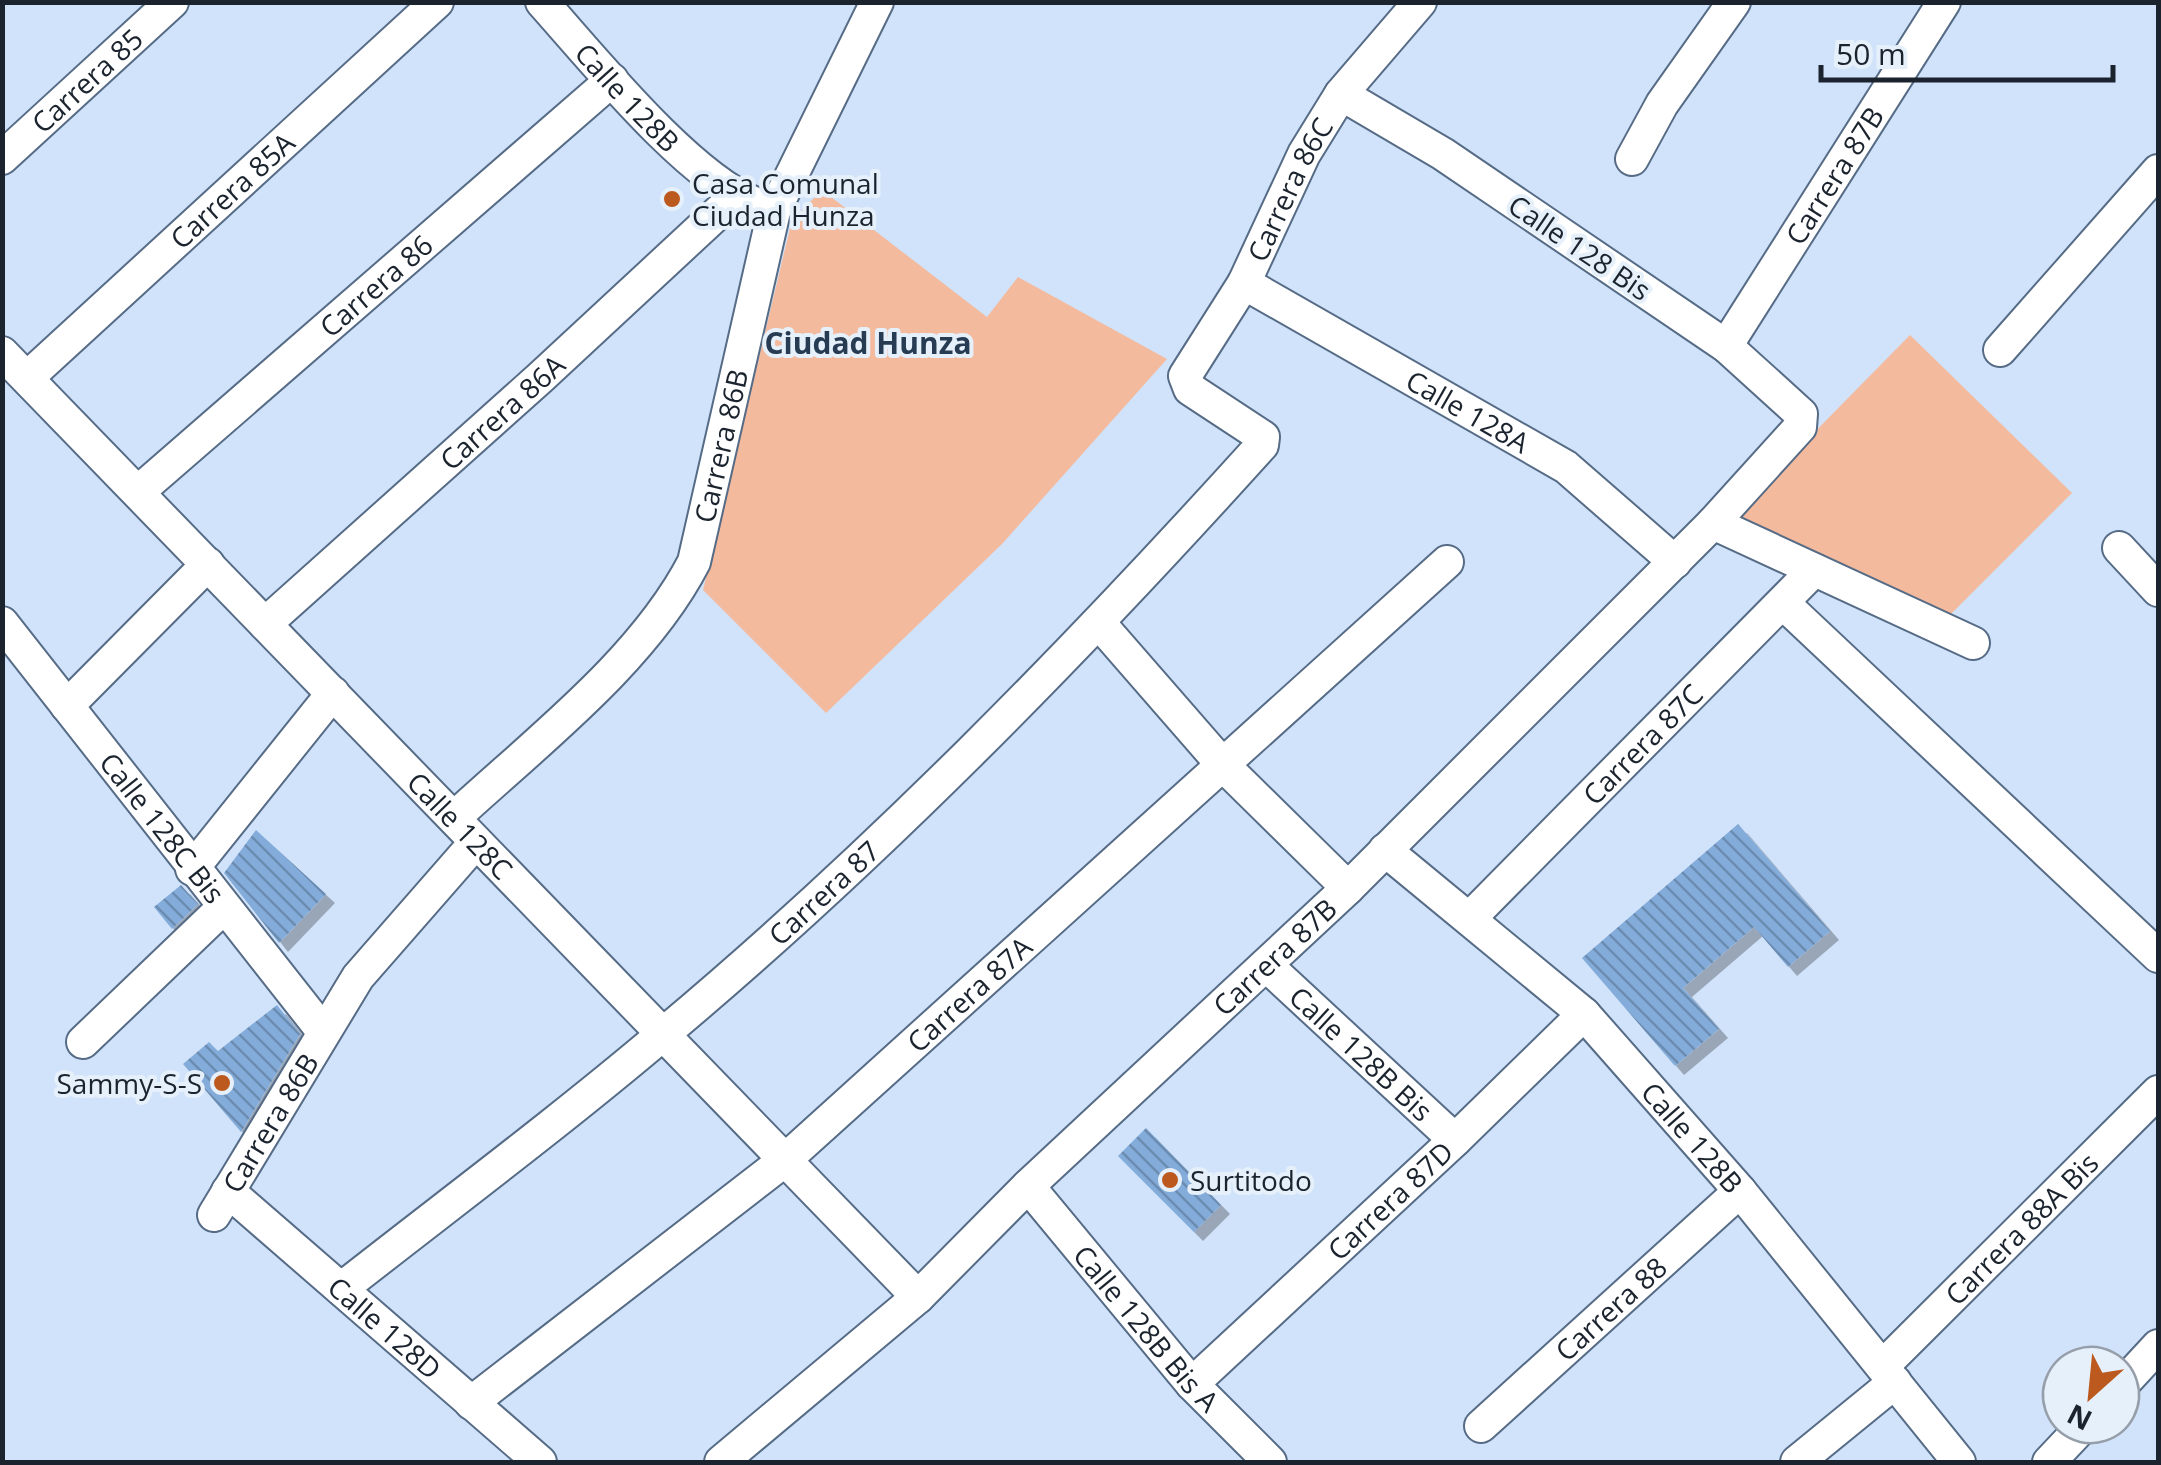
<svg xmlns="http://www.w3.org/2000/svg" width="2161" height="1465" viewBox="0 0 2161 1465" font-family="'Open Sans',sans-serif">
	<style>
		.park { fill: #f3ba9e }
		.building { fill: url(#building-back-hatch); filter: url(#shadow) }
		.lines { fill: none; stroke-linecap: round; stroke-linejoin: round }
		.minor-casing { stroke: #566b85; stroke-width: 36 }
		.minor { stroke: #fff; stroke-width: 32 }
		.poi-dot { fill: #bc591e; stroke: #e6f0fb; stroke-width: 4 }
		.labels { text-anchor: middle; dominant-baseline: central; stroke-width: 8; stroke-linejoin: round; paint-order: stroke }
		.street-label { font-size: 28px; fill: #1b242e; stroke: #e6f0fb }
		.poi-label { font-size: 28px; fill: #1b242e; stroke: #e6f0fb; text-anchor: start }
		.neighbourhood-label { font-size: 30px; font-weight: bold; fill: #273b52; stroke: #e6f0fb }
	</style>
	<defs>
		<pattern id="building-back-hatch" width="6" height="6" patternUnits="userSpaceOnUse" patternTransform="scale(2.5)"><rect width="6" height="6" fill="#84acda"/><path d="M-1 5l2 2M0 0l6 6M5-1l2 2" fill="none" stroke="#6b8cb1"/></pattern>
		<filter id="shadow"><feDropShadow dx="9" dy="9" stdDeviation="0" flood-color="#0004"/></filter>
	</defs>
	<rect width="100%" height="100%" fill="#d0e3fb"/>
	<g class="park">
		<path d="M822,190L987,317L1018,277L1167,359L1002,544L826,713L703,590L792,220Z"/>
		<path d="M1910,335L2072,493L1944,621L1730,518Z"/>
	</g>
	<g class="building">
		<path d="M1738,824L1830,931L1788,967L1754,927L1683,988L1719,1029L1675,1066L1582,958Z"/>
		<path d="M256,830L326,894L279,943L224,873Z"/>
		<path d="M181,885L198,904L172,929L154,907Z"/>
		<path d="M277,1005L300,1034L241,1132L183,1064L209,1042L218,1051Z"/>
		<path d="M1146,1128L1221,1205L1194,1232L1118,1156Z"/>
	</g>
	<g class="lines">
		<defs>
			<g id="minor">
				<path id="s1" d="M542,2C593,59 688,177 756,204"/>
				<path id="s2" d="M2,158L172,2"/>
				<path d="M1632,159L1662,104L1734,2"/>
				<path id="s3" d="M1244,283L1566,467L1675,562"/>
				<path id="s4" d="M1726,346L1944,2"/>
				<path d="M2000,350L2158,171"/>
				<path id="s5" d="M2,353L918,1297"/>
				<path id="s6" d="M27,378L437,2"/>
				<path id="s7" d="M138,492L612,80"/>
				<path d="M1713,523L1973,643"/>
				<path d="M2119,548L2158,590"/>
				<path d="M1784,604L2158,956"/>
				<path id="s8" d="M2,623L322,1030"/>
				<path id="s9" d="M265,624L541,377L736,196"/>
				<path d="M1100,624L1222,764L1348,888"/>
				<path d="M67,706L208,564"/>
				<path id="s10" d="M454,818C535,743 643,661 694,562L774,211L877,2"/>
				<path id="s11" d="M1385,850L1584,1014L1740,1191L1959,1462"/>
				<path d="M192,869L333,693"/>
				<path id="s12" d="M1470,918L1814,570"/>
				<path id="s13" d="M1266,965L1455,1140"/>
				<path d="M83,1042L224,907"/>
				<path id="s14" d="M1028,1186L1192,1384L1270,1462"/>
				<path id="s15" d="M228,1191L540,1462"/>
				<path id="s16" d="M214,1215L358,977L476,842"/>
				<path id="s17" d="M341,1289C448,1205 558,1123 662,1035C875,857 1076,651 1262,445L1263,437L1190,389L1185,376L1244,283L1304,154L1341,94L1420,2"/>
				<path id="s18" d="M1883,1366L2158,1092"/>
				<path id="s19" d="M1192,1384L1455,1140L1584,1014"/>
				<path d="M2121,1386L2158,1346"/>
				<path id="s20" d="M471,1403L785,1160L1447,562"/>
				<path id="s21" d="M1481,1426L1740,1191"/>
				<path id="s22" d="M721,1462L918,1297L1028,1186L1348,888L1713,523L1800,427L1801,414L1726,346L1443,154L1341,94"/>
				<path d="M1797,1462L1895,1382"/>
				<path d="M2049,1462L2084,1425"/>
			</g>
		</defs>
		<use href="#minor" class="minor-casing"/>
		<use href="#minor" class="minor"/>
	</g>
	<g class="poi-dot">
		<circle cx="672" cy="199" r="10"/>
		<circle cx="222" cy="1083" r="10"/>
		<circle cx="1170" cy="1180" r="10"/>
	</g>
	<g class="labels">
		<g class="street-label">
			<text stroke="none"><textPath href="#s2" startOffset="115">Carrera 85</textPath></text>
			<text stroke="none"><textPath href="#s1" startOffset="128">Calle 128B</textPath></text>
			<text stroke="none"><textPath href="#s4" startOffset="202">Carrera 87B</textPath></text>
			<text stroke="none"><textPath href="#s6" startOffset="278">Carrera 85A</textPath></text>
			<text stroke="none"><textPath href="#s17" startOffset="1575">Carrera 86C</textPath></text>
			<text transform="translate(1580 247) rotate(34)">Calle 128 Bis</text>
			<text stroke="none"><textPath href="#s7" startOffset="315">Carrera 86</textPath></text>
			<text stroke="none"><textPath href="#s9" startOffset="318">Carrera 86A</textPath></text>
			<text stroke="none"><textPath href="#s3" startOffset="258">Calle 128A</textPath></text>
			<text stroke="none"><textPath href="#s10" startOffset="472">Carrera 86B</textPath></text>
			<text stroke="none"><textPath href="#s12" startOffset="245">Carrera 87C</textPath></text>
			<text stroke="none"><textPath href="#s5" startOffset="658">Calle 128C</textPath></text>
			<text stroke="none"><textPath href="#s8" startOffset="260">Calle 128C Bis</textPath></text>
			<text stroke="none"><textPath href="#s17" startOffset="625">Carrera 87</textPath></text>
			<text stroke="none"><textPath href="#s22" startOffset="750">Carrera 87B</textPath></text>
			<text stroke="none"><textPath href="#s20" startOffset="645">Carrera 87A</textPath></text>
			<text stroke="none"><textPath href="#s13" startOffset="130">Calle 128B Bis</textPath></text>
			<text stroke="none"><textPath href="#s16" startOffset="108">Carrera 86B</textPath></text>
			<text stroke="none"><textPath href="#s11" startOffset="422">Calle 128B</textPath></text>
			<text stroke="none"><textPath href="#s19" startOffset="270">Carrera 87D</textPath></text>
			<text stroke="none"><textPath href="#s18" startOffset="195">Carrera 88A Bis</textPath></text>
			<text stroke="none"><textPath href="#s21" startOffset="175">Carrera 88</textPath></text>
			<text stroke="none"><textPath href="#s14" startOffset="185">Calle 128B Bis A</textPath></text>
			<text stroke="none"><textPath href="#s15" startOffset="208">Calle 128D</textPath></text>
		</g>
		<g class="poi-label">
			<text x="692" y="183">Casa Comunal<tspan x="692" dy="32">Ciudad Hunza</tspan></text>
			<text x="202" y="1083" text-anchor="end">Sammy-S-S</text>
			<text x="1190" y="1180">Surtitodo</text>
		</g>
		<g class="neighbourhood-label">
			<text x="868" y="342">Ciudad Hunza</text>
		</g>
	</g>
	<rect width="2161" height="1465" fill="none" stroke="#1b242e" stroke-width="10"/>
	<g transform="translate(2091 1395) rotate(207)"><circle r="48" fill="#e6f0fb" stroke="#959ea9" stroke-width="2.5"/>
	<path d="M0-8L18 38L0 25L-18 38Z" fill="#bc591e"/>
	<text y="-15" font-size="28" font-weight="bold" text-anchor="middle" fill="#1b242e">N</text>
	</g>
	<path d="M1821 65v15h292v-15" fill="none" stroke="#1b242e" stroke-width="5"/>
	<text x="1836" y="65" font-size="30" fill="#1b242e" stroke="#e6f0fb" stroke-width="8" paint-order="stroke">50 m</text>
</svg>
